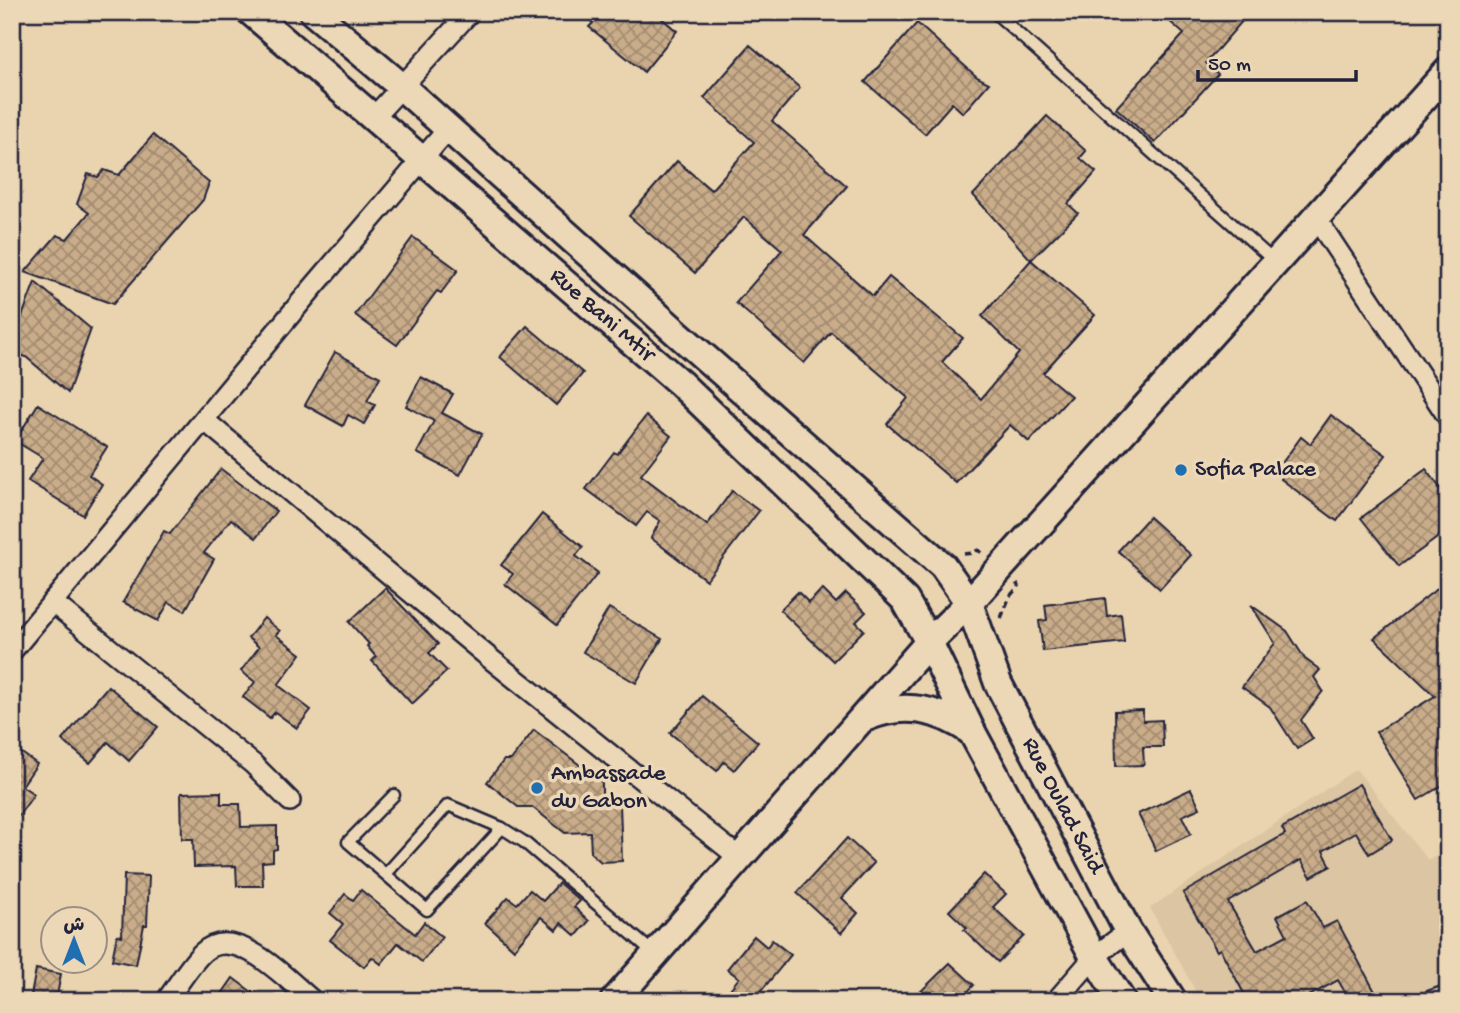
<svg xmlns="http://www.w3.org/2000/svg" width="1460" height="1013" viewBox="0 0 1460 1013" font-family="'Gochi Hand','Playpen Sans Arabic',sans-serif">
	<style>
		.built { fill: #dcc5a2 }
		.building { fill: url(#building-cross-hatch); stroke: #22223b; stroke-width: 2 }
		.lines { fill: none; stroke-linecap: round; stroke-linejoin: round }
		.lane-casing { stroke: #22223b; stroke-width: 15 }
		.street-casing { stroke: #22223b; stroke-width: 24 }
		.secondary-casing { stroke: #22223b; stroke-width: 32 }
		.path { stroke: #22223b; stroke-width: 3.5; stroke-dasharray: 7 5; stroke-linecap: butt }
		.lane { stroke: #ecd8b6; stroke-width: 10 }
		.street { stroke: #ecd8b6; stroke-width: 19 }
		.secondary { stroke: #ecd8b6; stroke-width: 26 }
		.poi-dot { fill: #1f6fb2; stroke: #ecd8b6; stroke-width: 2.5 }
		.labels { text-anchor: middle; dominant-baseline: central; stroke-width: 7; stroke-linejoin: round; paint-order: stroke }
		.street-label { font-size: 24px; fill: #22223b; stroke: #ecd8b6 }
		.poi-label { font-size: 24px; fill: #22223b; stroke: #ecd8b6; text-anchor: start }
	</style>
	<defs>
		<pattern id="building-cross-hatch" width="8" height="8" patternUnits="userSpaceOnUse" patternTransform="scale(1.75)"><rect width="8" height="8" fill="#c9ac89"/><path d="M0 0l8 8M0 8l8-8" fill="none" stroke="#a38c71"/></pattern>
	</defs>
	<rect width="100%" height="100%" fill="#ead4b0"/>
	<filter id="ink" filterUnits="userSpaceOnUse"><feTurbulence type="fractalNoise" baseFrequency=".0143" numOctaves="2"/><feDisplacementMap in="SourceGraphic" scale="14" xChannelSelector="R" yChannelSelector="G"/><feConvolveMatrix kernelMatrix="1 2 1 2 8 2 1 2 1" color-interpolation-filters="sRGB"/></filter>
	<g filter="url(#ink)">
		<path class="built" d="M1356,769L1428,860L1442,854L1448,863V984L1401,1001H1201L1150,908Z"/>
		<g class="building">
			<path d="M580,12H654L677,31L644,72L589,27L593,23Z"/>
			<path d="M1159,12H1250L1206,63L1218,74L1155,143L1116,108L1184,34Z"/>
			<path d="M917,23L977,77L989,83L963,113L952,103L925,134L865,82Z"/>
			<path d="M750,45L800,88L772,121L847,186L804,235L873,296L889,277L963,338L942,362L981,399L1019,353L982,316L1031,260L1095,315L1043,373L1071,396L1029,442L1010,425L956,483L887,424L908,398L831,332L804,363L736,303L782,250L744,217L695,273L629,216L677,161L711,190L754,142L704,98Z"/>
			<path d="M1047,116L1086,151L1080,158L1096,172L1068,204L1078,213L1031,260L973,195Z"/>
			<path d="M153,135L209,183L203,200L113,304L25,272L57,235L67,239L89,213L77,204L88,174L98,177L104,170L119,175Z"/>
			<path d="M413,237L458,270L441,293L437,291L397,345L355,315Z"/>
			<path d="M35,282L91,329L68,393L26,357L12,352V343Z"/>
			<path d="M527,326L583,373L556,405L500,357Z"/>
			<path d="M335,352L380,377L367,401L375,405L364,424L348,415L343,426L305,405Z"/>
			<path d="M421,377L453,394L442,413L482,434L460,475L417,453L434,421L406,406Z"/>
			<path d="M38,404L107,447L89,475L102,484L83,515L28,481L43,458L15,441Z"/>
			<path d="M1331,415L1386,455L1337,521L1281,479L1289,468L1282,463L1301,437L1310,444Z"/>
			<path d="M646,416L671,436L641,475L707,525L732,491L759,511L706,580L651,538L660,521L647,512L636,526L586,489L614,452L617,454Z"/>
			<path d="M221,469L276,511L256,538L231,519L204,553L214,559L185,611L169,602L158,621L123,602L164,531L170,534Z"/>
			<path d="M1426,469L1448,498V530L1399,566L1361,518Z"/>
			<path d="M542,514L583,547L576,556L598,573L557,625L505,584L513,574L501,565Z"/>
			<path d="M1149,517L1191,555L1160,589L1118,551Z"/>
			<path d="M1448,580V782L1418,800L1376,732L1435,696L1374,638Z"/>
			<path d="M385,588L438,644L429,653L447,671L412,704L372,661L376,657L367,646L369,644L349,622Z"/>
			<path d="M822,589L836,603L846,593L866,612L856,622L864,630L833,661L780,610L798,592L809,603Z"/>
			<path d="M1105,598L1107,616L1121,614L1124,642L1043,651L1039,621L1047,620L1045,605Z"/>
			<path d="M1251,605L1287,631L1305,659L1320,670L1314,677L1323,691L1301,720L1313,739L1297,749L1270,707L1242,687L1275,643Z"/>
			<path d="M609,608L662,639L636,683L583,652Z"/>
			<path d="M264,618L280,631L276,635L301,654L278,685L311,710L297,728L275,712L270,718L243,697L255,682L241,671L259,647L248,638Z"/>
			<path d="M108,686L158,727L129,761L108,742L90,763L62,740Z"/>
			<path d="M702,696L758,742L734,770L724,762L717,771L670,733Z"/>
			<path d="M1143,710V721L1162,720L1163,747H1143L1144,765L1116,766L1115,711Z"/>
			<path d="M534,730L602,782V803H620L622,861L601,862L591,853L590,832L565,833L532,807H518L487,782L504,760H511Z"/>
			<path d="M12,746L37,764L22,786L34,794L12,825Z"/>
			<path d="M1359,784L1392,840L1369,854L1356,832L1323,851L1331,866L1311,877L1301,860L1228,902L1257,951L1287,935L1277,916L1307,900L1323,928L1337,921L1380,1001H1350L1338,980L1300,1001H1248L1220,949L1217,951L1183,893L1285,834L1282,828Z"/>
			<path d="M1191,789L1200,808L1182,816L1191,834L1156,851L1138,814Z"/>
			<path d="M221,792V804H240L241,827L277,826V849L273,850V861L262,862L263,886H237L236,866L194,867L193,839H182L181,793Z"/>
			<path d="M847,838L874,863L842,898L858,913L841,933L797,893Z"/>
			<path d="M984,874L1006,894L993,907L1024,936L998,962L964,930L967,928L949,911Z"/>
			<path d="M124,875L149,876L147,925H144L136,965L112,960L117,935L122,936Z"/>
			<path d="M559,883L580,901L574,907L589,921L576,936L561,923L556,930L541,917L514,949L485,923L508,897L517,904L530,890L543,901Z"/>
			<path d="M361,890L415,934L424,922L442,937L422,962L398,943L381,964L372,957L364,967L330,940L343,924L330,913L345,894L353,900Z"/>
			<path d="M754,936L767,947L772,940L791,955L753,1001H736L727,993L739,978L727,969Z"/>
			<path d="M950,963L974,985L959,1001H911Z"/>
			<path d="M36,969L61,974L56,1001H30Z"/>
			<path d="M233,978L264,1001H217Z"/>
		</g>
		<g class="lines">
			<defs>
				<g id="lane">
					<path d="M994,12L1274,261"/>
					<path d="M394,795L348,842L427,910L502,828L524,842L655,954"/>
					<path d="M386,874L448,805L502,828"/>
				</g>
				<g id="street">
					<path d="M374,117L470,12"/>
					<path d="M1316,218L1448,417"/>
					<path d="M204,420L492,660L741,859"/>
					<path d="M52,602L253,764L290,801"/>
					<path d="M12,651L310,291L448,129"/>
					<path d="M166,1001C178,985 189,966 202,953C235,921 288,981 313,1001"/>
					<path d="M1056,1001L1094,957L1128,931"/>
					<path d="M1431,1001L1448,995"/>
				</g>
				<g id="secondary">
					<path id="s1" d="M251,12L680,383L905,600L929,642L972,732L1094,957L1122,1001"/>
					<path id="s2" d="M313,12L402,87L677,333L943,566L969,603L998,683L1128,931L1173,1001"/>
					<path d="M864,718C903,701 938,708 972,732"/>
					<path d="M614,1001L929,642L969,603L1448,71"/>
				</g>
			</defs>
			<use href="#lane" class="lane-casing"/>
			<use href="#street" class="street-casing"/>
			<use href="#secondary" class="secondary-casing"/>
			<g class="path">
				<path d="M964,554L973,553L978,550L982,553"/>
				<path d="M1001,618L1010,596L1019,586L1017,583"/>
			</g>
			<use href="#lane" class="lane"/>
			<use href="#street" class="street"/>
			<use href="#secondary" class="secondary"/>
		</g>
	</g>
	<g class="poi-dot">
		<circle cx="1181" cy="470" r="7"/>
		<circle cx="537" cy="788" r="7"/>
	</g>
	<g class="labels">
		<g class="street-label">
			<text stroke="none"><textPath href="#s1" startOffset="464">Rue Bani Mtir</textPath></text>
			<text stroke="none"><textPath href="#s2" startOffset="1108">Rue Oulad Said</textPath></text>
		</g>
		<g class="poi-label">
			<text x="1195" y="470">Sofia Palace</text>
			<text x="551" y="774">Ambassade<tspan x="551" dy="28">du Gabon</tspan></text>
		</g>
	</g>
	<rect width="1460" height="1013" fill="none" stroke="#ecd8b6" stroke-width="42"/>
	<rect x="21" y="21" width="1418" height="971" fill="none" stroke="#22223b" stroke-width="2.5" filter="url(#ink)"/>
	<g transform="translate(74 940)"><circle r="33" fill="#ecd8b6" stroke="#9b8f85" stroke-width="2"/>
	<path d="M0-5L12 26L0 18L-12 26Z" fill="#1f6fb2"/>
	<text y="-10" font-size="19" font-weight="bold" text-anchor="middle" fill="#22223b">ش</text>
	</g>
	<path d="M1198 70v10h158v-10" fill="none" stroke="#22223b" stroke-width="3.5"/>
	<text x="1208" y="70" font-size="21" fill="#22223b" stroke="#ecd8b6" stroke-width="5" paint-order="stroke">50 m</text>
</svg>
